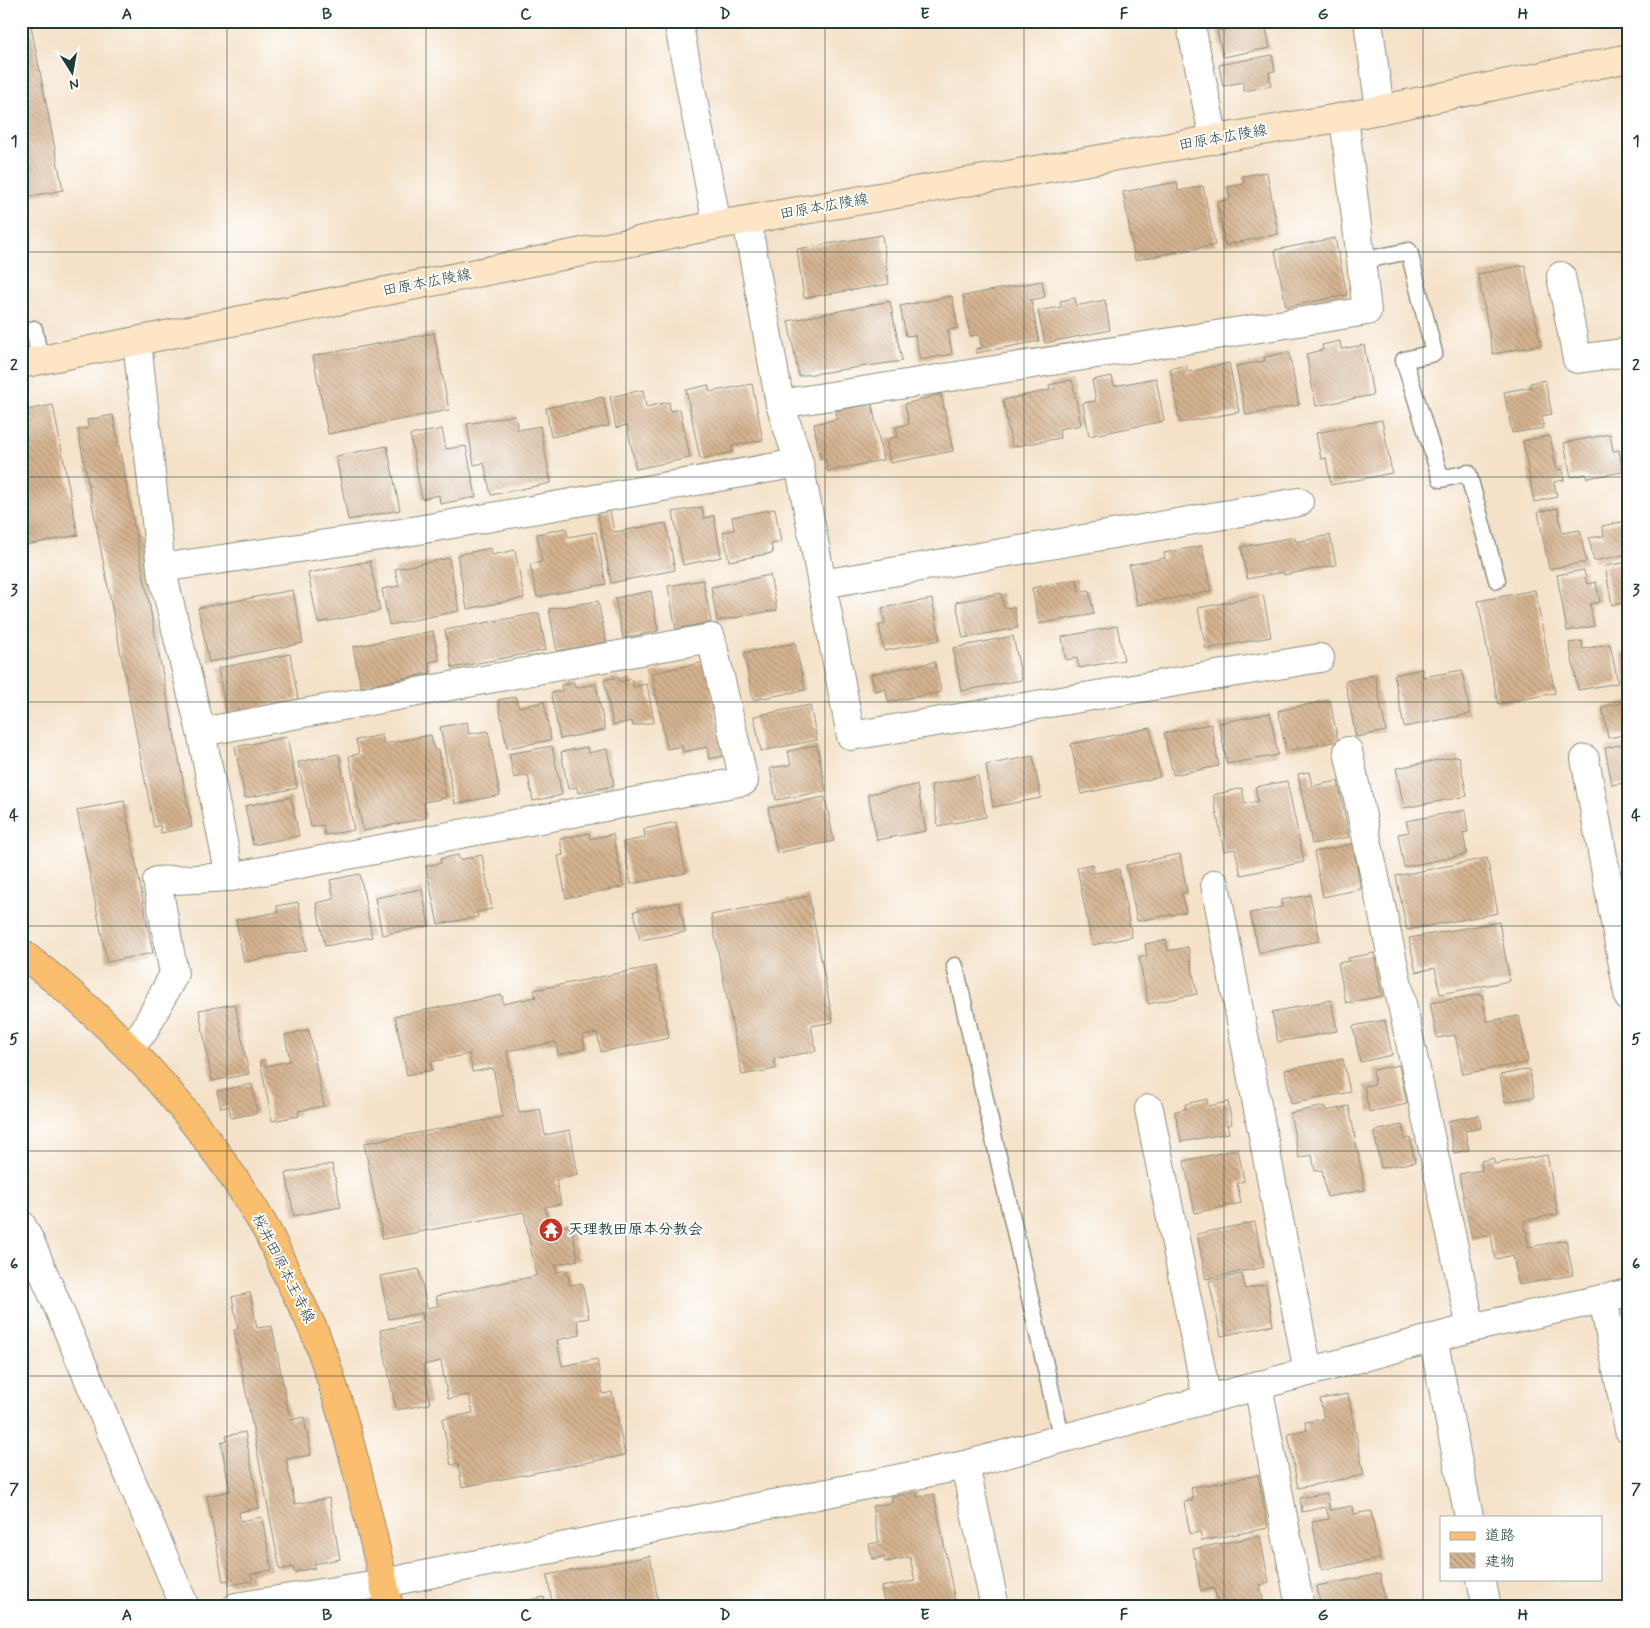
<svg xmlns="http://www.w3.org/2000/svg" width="1650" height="1628" viewBox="0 0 1650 1628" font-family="Mynerve,'Klee One',sans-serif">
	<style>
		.building { fill: url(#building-back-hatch) }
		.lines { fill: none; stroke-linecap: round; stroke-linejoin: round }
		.lane-casing { stroke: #8a8f7e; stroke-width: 19 }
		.street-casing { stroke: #8a8f7e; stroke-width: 30 }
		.secondary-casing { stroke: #8a8f7e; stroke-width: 30 }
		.primary-casing { stroke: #8a8f7e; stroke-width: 30 }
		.lane { stroke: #fff; stroke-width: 16 }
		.street { stroke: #fff; stroke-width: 28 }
		.secondary { stroke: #fde5c5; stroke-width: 28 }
		.primary { stroke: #fbbd6e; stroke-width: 28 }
		.grid { fill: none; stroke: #1f3d34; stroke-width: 1; stroke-opacity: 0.55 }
		.labels { text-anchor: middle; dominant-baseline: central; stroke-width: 4; stroke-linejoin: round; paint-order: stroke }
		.street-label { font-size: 15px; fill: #1f3d34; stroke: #fff }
		.poi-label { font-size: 15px; font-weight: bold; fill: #1f3d34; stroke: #fff; text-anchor: start }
		.neatline { fill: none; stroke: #1f3d34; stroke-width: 2 }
		.grid-label { font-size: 16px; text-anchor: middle; font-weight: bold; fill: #1f3d34 }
	</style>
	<defs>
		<pattern id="building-back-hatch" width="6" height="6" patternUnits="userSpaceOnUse" patternTransform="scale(1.25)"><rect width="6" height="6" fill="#d6b390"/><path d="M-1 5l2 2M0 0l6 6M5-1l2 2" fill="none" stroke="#ad9376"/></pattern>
	</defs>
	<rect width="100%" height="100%" fill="#fff"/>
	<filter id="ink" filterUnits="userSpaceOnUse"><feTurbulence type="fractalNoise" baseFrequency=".02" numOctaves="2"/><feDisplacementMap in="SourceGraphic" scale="10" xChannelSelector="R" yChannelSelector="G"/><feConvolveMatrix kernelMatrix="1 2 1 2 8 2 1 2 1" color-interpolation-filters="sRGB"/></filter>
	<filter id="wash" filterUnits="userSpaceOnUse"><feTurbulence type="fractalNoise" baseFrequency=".0096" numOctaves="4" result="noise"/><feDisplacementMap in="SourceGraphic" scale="20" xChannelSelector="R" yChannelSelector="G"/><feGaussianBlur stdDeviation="1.12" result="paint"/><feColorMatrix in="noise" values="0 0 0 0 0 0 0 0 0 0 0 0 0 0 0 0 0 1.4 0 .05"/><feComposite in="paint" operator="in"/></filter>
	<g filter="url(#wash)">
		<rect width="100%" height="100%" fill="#f4e1c7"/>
		<g id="blocks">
			<g class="building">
				<path d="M21,21H30L63,190L21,198Z"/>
				<path d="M1264,21L1270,48L1223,57L1217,31L1239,27L1238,22Z"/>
				<path d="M1272,55L1275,71L1269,72L1271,86L1244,91L1243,82L1223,86L1219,65Z"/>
				<path d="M1267,172L1278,234L1225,245L1217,202L1230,199L1228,187L1244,184L1243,176Z"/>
				<path d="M1177,182L1178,191L1203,186L1215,245L1135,260L1123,192Z"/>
				<path d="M882,235L889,284L804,298L797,249Z"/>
				<path d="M1335,238L1347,295L1286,307L1275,250Z"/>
				<path d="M1525,265L1541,345L1493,354L1478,274Z"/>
				<path d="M1042,281L1045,297L1031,300L1039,341L976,353V349L982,348L979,335L970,336L963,296Z"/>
				<path d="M952,296L958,328L948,330L952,354L920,360L915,335L906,336L900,306Z"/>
				<path d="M1075,298L1076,306L1105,300L1110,330L1045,343L1038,311L1061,307L1060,301Z"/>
				<path d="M890,301L902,361L799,376L788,321Z"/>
				<path d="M434,333L449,410L328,434L313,356Z"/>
				<path d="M1340,341L1341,349L1364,345L1373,395L1316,406L1306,354L1323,350L1322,345Z"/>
				<path d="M1289,352L1299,405L1246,415L1236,366L1265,361L1264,357Z"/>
				<path d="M1229,363L1239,412L1180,423L1170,369L1186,365L1188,372Z"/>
				<path d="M1112,376L1114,386L1156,378L1164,421L1089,436L1083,403L1096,401L1092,380Z"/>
				<path d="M1072,380L1081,425L1059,429L1060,438L1012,447L1003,400L1050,390L1049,385Z"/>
				<path d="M1545,380L1552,414L1542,416L1544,428L1512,433L1504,392L1531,387L1530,383Z"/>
				<path d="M752,384L763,440L732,446L733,452L700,459L686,390L708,385L710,392Z"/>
				<path d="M643,390L646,407L669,402L670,411L680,409L690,458L636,469L627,425L616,428L610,397Z"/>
				<path d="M941,394L953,451L890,463L886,439L898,437L896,427L909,424L905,404Z"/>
				<path d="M603,397L609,426L551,437L546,408Z"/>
				<path d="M872,404L883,460L828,471L825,458L820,459L814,424L837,419L836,411Z"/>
				<path d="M53,405L78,535L21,546V411Z"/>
				<path d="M113,415L192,827L161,833L160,825L154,827L78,430L88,428L87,420Z"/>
				<path d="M515,415L518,430L540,426L551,483L491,495L484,463L474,465L467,424Z"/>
				<path d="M1382,420L1392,473L1331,485L1326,458L1321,459L1316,433Z"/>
				<path d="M442,429L446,449L466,446L476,497L440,504L439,495L422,499L410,435Z"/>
				<path d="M1610,434L1613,451L1619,450L1623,472L1587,478L1586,474L1571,477L1564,443Z"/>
				<path d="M1550,436L1557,470L1562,469L1564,480L1554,482L1557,497L1534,502L1523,441Z"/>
				<path d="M387,446L400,510L348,520L336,456Z"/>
				<path d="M702,507L704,518L714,516L721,557L683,565L673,512Z"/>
				<path d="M1558,508L1562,533L1580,530L1586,562L1549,569L1538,512Z"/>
				<path d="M775,509L781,542L771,544L773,553L729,561L723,532L734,530L732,517Z"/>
				<path d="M610,511L614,532L666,523L675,570L611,583L598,513Z"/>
				<path d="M1626,521L1627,527H1629V554L1594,561L1589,538L1604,536L1602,526Z"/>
				<path d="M566,528L568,537L596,532L606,584L537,597L530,564L542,562L537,534Z"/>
				<path d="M1330,535L1336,565L1284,575L1283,572L1247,579L1241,547L1295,537L1296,542Z"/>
				<path d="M1202,546L1211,591L1137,605L1129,565L1165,558L1164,553Z"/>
				<path d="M491,548L492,555L515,550L524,598L467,609L457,555Z"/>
				<path d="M449,558L459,611L389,625L382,589L399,586L395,569Z"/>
				<path d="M370,561L380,611L318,623L308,573Z"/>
				<path d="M1629,562V607L1623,608L1622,603L1612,605L1605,566Z"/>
				<path d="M1584,570L1587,584L1596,582L1600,602L1590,604L1594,626L1567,631L1557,575Z"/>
				<path d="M770,575L777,610L717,621L711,587Z"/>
				<path d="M1077,579L1079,592L1089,590L1094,614L1039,624L1032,588Z"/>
				<path d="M703,580L711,622L676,629L668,586Z"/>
				<path d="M293,590L303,643L209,662L198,608Z"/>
				<path d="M1535,590L1555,693L1498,704L1478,601Z"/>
				<path d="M651,591L658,631L623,638L615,598Z"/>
				<path d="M1001,593L1004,608L1014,607L1018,628L963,638L956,602Z"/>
				<path d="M1263,595L1271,637L1206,649L1198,608Z"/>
				<path d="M932,599L940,640L884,651L879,625L885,624L882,608Z"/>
				<path d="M598,601L606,642L557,651L549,609Z"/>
				<path d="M539,613L546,650L452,668L445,630Z"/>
				<path d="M1117,626L1124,660L1079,668L1077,658L1066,660L1062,637Z"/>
				<path d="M433,631L439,660L429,662L431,673L361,687L353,647Z"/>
				<path d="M1013,636L1022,680L961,691L953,648Z"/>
				<path d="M1582,641L1583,649L1610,644L1618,683L1578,690L1569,643Z"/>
				<path d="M795,643L805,690L753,700L744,653Z"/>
				<path d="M1629,653V684L1627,685L1621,654Z"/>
				<path d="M290,654L298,699L226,713L218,668Z"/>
				<path d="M706,662L724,756L709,759L707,747L683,752L682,746L667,749L652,673Z"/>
				<path d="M935,662L941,692L888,702L886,689L875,691L871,674Z"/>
				<path d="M1422,669L1423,677L1462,670L1470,714L1404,727L1394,675Z"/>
				<path d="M1375,675L1386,731L1356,737L1345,681Z"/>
				<path d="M618,677L619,682L632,679L634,687L647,684L654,722L633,726L632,721L613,725L604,680Z"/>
				<path d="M574,683L575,688L596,684L605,730L560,739L551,693L562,691L561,685Z"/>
				<path d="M516,697L518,707L544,702L551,740L507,748L498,700Z"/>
				<path d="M1330,700L1338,741L1286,751L1278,711Z"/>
				<path d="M1629,701V734L1608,738L1602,707Z"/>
				<path d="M810,705L817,740L761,751L754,716Z"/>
				<path d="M1270,713L1278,755L1227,764L1219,723Z"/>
				<path d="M467,722L469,734L488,731L500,795L455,804L440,727Z"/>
				<path d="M1211,724L1219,766L1173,775L1164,733Z"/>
				<path d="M1150,728L1160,777L1081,794L1071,744Z"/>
				<path d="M382,735L384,744L431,735L434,750H438L446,798L424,802L426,818L363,831L349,756L359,754L356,740Z"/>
				<path d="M287,737L297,788L245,798L235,747Z"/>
				<path d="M1629,743V782L1612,785L1605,748Z"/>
				<path d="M817,745L826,791L776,800L770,768L791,765L788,751Z"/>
				<path d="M552,746L562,795L533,801L528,775L514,778L509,754Z"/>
				<path d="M587,747L588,753L607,749L614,786L578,793L577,787L568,789L561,752Z"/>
				<path d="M339,754L354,830L325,835L323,825L311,827L298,762Z"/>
				<path d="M1033,756L1041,798L993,807L986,765Z"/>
				<path d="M1459,756L1467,796L1404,808L1396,768Z"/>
				<path d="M1309,772L1312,786L1338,781L1349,837L1312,844L1298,774Z"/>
				<path d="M978,776L986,817L938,826L931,785Z"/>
				<path d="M1287,781L1304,862L1241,875L1235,849L1224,851L1213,795L1242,788L1245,804L1258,801L1255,787Z"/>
				<path d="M917,785L926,831L877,840L868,794Z"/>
				<path d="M1629,789V810H1628L1624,790Z"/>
				<path d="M291,797L299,836L253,845L245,806Z"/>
				<path d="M825,797L834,841L777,853L768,808Z"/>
				<path d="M124,801L153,953L107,962L77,810Z"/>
				<path d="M1465,810L1468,832L1463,833L1467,854L1404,867L1398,834L1409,832L1406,821Z"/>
				<path d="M676,822L686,873L631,884L623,842L645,838L644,829Z"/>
				<path d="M589,833L590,839L613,834L623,887L566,898L558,856L563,855L560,839Z"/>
				<path d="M1353,844L1361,889L1323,897L1314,852Z"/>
				<path d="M1180,854L1187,892L1182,893L1186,912L1137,921L1126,865Z"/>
				<path d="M458,855L459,860L482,855L492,909L477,912L478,917L438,924L426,866L441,863L440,859Z"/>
				<path d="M1487,858L1498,913L1407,930L1396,876Z"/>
				<path d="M1093,864L1094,873L1119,869L1132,937L1092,945L1077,867Z"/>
				<path d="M360,874L372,937L325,946L316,903L334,899L330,880Z"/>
				<path d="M422,889L429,926L382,935L375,898Z"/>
				<path d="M1310,895L1320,941L1259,953L1250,913L1282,907L1281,900Z"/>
				<path d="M809,896L833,1022L811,1026L816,1051L774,1059L776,1069L742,1075L711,915Z"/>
				<path d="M298,902L307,950L244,962L236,920L278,912L277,906Z"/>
				<path d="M679,902L685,932L640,940L634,911Z"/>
				<path d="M1499,922L1510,981L1440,994L1435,968L1416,972L1409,938Z"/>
				<path d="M1166,940L1168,951L1188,947L1197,994L1148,1004L1139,957L1147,956L1145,944Z"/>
				<path d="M1374,953L1382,996L1346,1003L1338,963L1349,961L1348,958Z"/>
				<path d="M655,966L669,1038L601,1052L597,1033L583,1035L585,1049L558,1055L556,1042L507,1051L519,1113L540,1109L545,1135L570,1130L578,1175L556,1180L561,1204L545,1207L550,1229L571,1225L578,1260L555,1265L556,1272L567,1270L570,1285L582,1283L589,1318L577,1320L580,1335L557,1340L562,1366L597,1359L603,1394L612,1392L625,1455L462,1487L458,1463L451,1465L442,1419L473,1413L469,1395L448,1399L441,1361L423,1365L430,1404L396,1410L380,1330L423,1322L422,1313L389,1319L380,1276L419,1269L427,1308L438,1306L436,1296L536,1276L524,1212L383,1239L364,1143L503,1117L493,1068L472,1072L470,1054L431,1062L432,1070L407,1075L395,1016L502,995L503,1004L536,997L534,990Z"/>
				<path d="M1482,994L1487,1021L1519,1016L1528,1062L1463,1074L1455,1035L1437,1038L1430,1003Z"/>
				<path d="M1331,1000L1337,1031L1278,1042L1272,1012Z"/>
				<path d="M235,1004L249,1074L212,1081L199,1010Z"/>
				<path d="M1385,1020L1392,1055L1360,1062L1353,1026Z"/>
				<path d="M309,1030L324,1106L298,1111L299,1116L272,1121L260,1061L265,1060L266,1066L290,1061L285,1035Z"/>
				<path d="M1343,1059L1350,1092L1291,1104L1285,1070Z"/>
				<path d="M1399,1065L1407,1104L1369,1112L1364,1086L1375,1084L1373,1070Z"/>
				<path d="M1529,1069L1534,1097L1505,1102L1500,1075Z"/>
				<path d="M252,1084L257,1113L231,1118L229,1106L221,1108L217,1091Z"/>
				<path d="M1207,1099L1208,1106L1228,1102L1232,1124L1227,1125L1229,1133L1181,1142L1175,1111L1186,1109L1185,1104Z"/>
				<path d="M1325,1106L1326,1111L1349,1106L1365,1190L1327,1197L1322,1170L1315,1171L1312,1155L1299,1158L1290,1113Z"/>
				<path d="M1479,1115L1481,1128L1465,1131L1469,1150L1454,1153L1448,1121Z"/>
				<path d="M1402,1125L1405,1139L1410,1138L1415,1162L1381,1168L1374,1131Z"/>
				<path d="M1238,1149L1244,1181L1237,1183L1241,1203L1195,1213L1184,1161Z"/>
				<path d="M1547,1155L1558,1214L1524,1221L1529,1247L1566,1240L1573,1275L1519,1285L1513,1255L1495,1259L1491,1235L1472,1239L1459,1174L1482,1170L1481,1161L1494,1158V1164Z"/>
				<path d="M332,1164L341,1207L294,1216L286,1173Z"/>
				<path d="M1255,1222L1264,1267L1206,1279L1197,1234Z"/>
				<path d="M1242,1274L1245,1289L1266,1284L1273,1325L1221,1336L1209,1281Z"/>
				<path d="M250,1293L257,1328L272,1326L290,1420L304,1417L311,1455L286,1459L295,1504L329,1498L340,1559L314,1564L315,1568L294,1572L293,1567L280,1570L234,1330L238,1329L232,1297Z"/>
				<path d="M1348,1394L1364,1475L1298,1488L1288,1434L1307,1430L1305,1422L1324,1419L1320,1399Z"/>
				<path d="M245,1432L259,1508L239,1512L240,1521L262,1517L272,1570L251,1574L252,1581L229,1585L228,1580L223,1581L207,1496L230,1491L221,1443L227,1441L226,1436Z"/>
				<path d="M1258,1475L1268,1528L1202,1541L1200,1532L1190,1534L1184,1502L1193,1500L1191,1488Z"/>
				<path d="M917,1492V1497L934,1494L956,1606L885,1607L881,1587L915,1581L910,1557L885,1562L884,1557L872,1559L869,1544L879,1542L872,1506L892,1503L891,1497Z"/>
				<path d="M1327,1493L1330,1510L1352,1506L1353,1514L1371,1511L1380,1559L1322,1570L1312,1522L1329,1519L1326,1507L1302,1512L1300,1498Z"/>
				<path d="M1260,1536L1269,1583L1260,1585L1264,1605L1218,1607L1214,1588L1201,1591L1193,1549Z"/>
				<path d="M650,1556L659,1607H553L547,1575Z"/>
				<path d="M1380,1574L1386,1607H1321L1317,1586Z"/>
				<path d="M544,1597L545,1607H497V1606Z"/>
			</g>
		</g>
	</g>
	<g filter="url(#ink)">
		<use href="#blocks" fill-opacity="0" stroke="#8a8f7e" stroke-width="1"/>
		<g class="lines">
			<defs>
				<g id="lane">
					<path d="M1361,261L1409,251L1434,353L1404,360L1441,479L1468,473L1497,580"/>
					<path d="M34,329L40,360"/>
					<path d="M955,966L1062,1440"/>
				</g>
				<g id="street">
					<path d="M678,21L717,225"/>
					<path d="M1190,21L1214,140"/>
					<path d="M1368,21L1380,110"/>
					<path d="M1561,276L1577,359L1629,352"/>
					<path d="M137,341L161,568L201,732L230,877"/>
					<path d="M780,404L1367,311L1344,117"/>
					<path d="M799,463L851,736L1320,658"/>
					<path d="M161,568L401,533L799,463L780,404L747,221"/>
					<path d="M822,584L1299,502"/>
					<path d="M1348,751L1471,1328"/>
					<path d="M1585,759L1629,998"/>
					<path d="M1215,884L1308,1372"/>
					<path d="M130,1046L144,1031L174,974L157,881L230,877L744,781L711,638L201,732"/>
					<path d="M1149,1109L1207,1399"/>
					<path d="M21,1224L30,1241L185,1607"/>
					<path d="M1603,1299L1629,1430"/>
					<path d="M1433,1338L1469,1517"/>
					<path d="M1258,1385L1300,1607"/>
					<path d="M965,1465L995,1607"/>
					<path d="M1481,1579L1487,1607"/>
					<path d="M236,1607L384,1583L965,1465L1471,1328L1629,1293"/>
				</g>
				<path id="secondary" d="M21,364L717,225L1344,117L1629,58"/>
				<path id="primary" d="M21,953C122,1029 202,1120 266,1229C276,1247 283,1267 292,1285C301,1304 311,1322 318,1341C349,1427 369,1518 389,1607"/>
			</defs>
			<use href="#lane" class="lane-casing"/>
			<use href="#street" class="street-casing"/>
			<use href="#secondary" class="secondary-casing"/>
			<use href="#primary" class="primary-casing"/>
			<use href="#lane" class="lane"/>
			<use href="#street" class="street"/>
			<use href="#secondary" class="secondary"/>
			<use href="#primary" class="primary"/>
		</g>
	</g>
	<path class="grid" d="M227,21V1607M426,21V1607M626,21V1607M825,21V1607M1024,21V1607M1224,21V1607M1423,21V1607M21,252H1629M21,477H1629M21,702H1629M21,926H1629M21,1151H1629M21,1376H1629"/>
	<defs>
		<symbol id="temple-disc" viewBox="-11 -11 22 22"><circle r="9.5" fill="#c8321e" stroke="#fff"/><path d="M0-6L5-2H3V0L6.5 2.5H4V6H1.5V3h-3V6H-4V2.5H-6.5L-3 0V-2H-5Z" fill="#fff"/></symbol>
	</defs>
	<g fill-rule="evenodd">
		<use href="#temple-disc" x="537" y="1216" width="28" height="28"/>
	</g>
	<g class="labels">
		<g class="street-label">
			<text transform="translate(1223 138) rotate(-10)">田原本広陵線</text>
			<text transform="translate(824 207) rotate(-10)">田原本広陵線</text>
			<text transform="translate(427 283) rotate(-11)">田原本広陵線</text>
			<text transform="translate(283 1269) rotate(63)">桜井田原本王寺線</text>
		</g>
		<g class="poi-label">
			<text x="568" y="1230">天理教田原本分教会</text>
		</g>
	</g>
	<rect width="1650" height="1628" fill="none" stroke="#fff" stroke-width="55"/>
	<rect x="1440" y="1516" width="162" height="65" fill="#ffffff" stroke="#a5b1ae"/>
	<rect x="1450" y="1532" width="25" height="8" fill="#fbbd6e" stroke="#a5b1ae"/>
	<text x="1485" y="1540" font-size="15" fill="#1f3d34">道路</text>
	<rect x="1450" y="1553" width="25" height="15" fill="url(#building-back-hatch)" stroke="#a5b1ae"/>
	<text x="1485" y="1566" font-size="15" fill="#1f3d34">建物</text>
	<g transform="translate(72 72) rotate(169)" stroke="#ffffff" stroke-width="4" paint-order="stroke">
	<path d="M0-4L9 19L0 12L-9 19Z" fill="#1f3d34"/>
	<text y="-8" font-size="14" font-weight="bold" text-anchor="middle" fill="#1f3d34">N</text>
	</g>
	<rect x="28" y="28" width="1594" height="1572" class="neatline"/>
	<g class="grid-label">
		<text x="127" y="19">A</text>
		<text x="327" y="19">B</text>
		<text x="526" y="19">C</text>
		<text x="725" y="19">D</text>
		<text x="925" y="19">E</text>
		<text x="1124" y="19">F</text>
		<text x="1323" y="19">G</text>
		<text x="1523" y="19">H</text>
		<text x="14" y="146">1</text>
		<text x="1636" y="146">1</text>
		<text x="14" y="370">2</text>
		<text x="1636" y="370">2</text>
		<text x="14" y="595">3</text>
		<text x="1636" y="595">3</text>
		<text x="14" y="820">4</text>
		<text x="1636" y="820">4</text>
		<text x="14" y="1044">5</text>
		<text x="1636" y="1044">5</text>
		<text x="14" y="1269">6</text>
		<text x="1636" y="1269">6</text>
		<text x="14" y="1494">7</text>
		<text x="1636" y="1494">7</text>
		<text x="127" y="1620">A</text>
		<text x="327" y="1620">B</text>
		<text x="526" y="1620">C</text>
		<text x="725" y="1620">D</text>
		<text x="925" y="1620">E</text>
		<text x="1124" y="1620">F</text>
		<text x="1323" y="1620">G</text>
		<text x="1523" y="1620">H</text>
	</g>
</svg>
